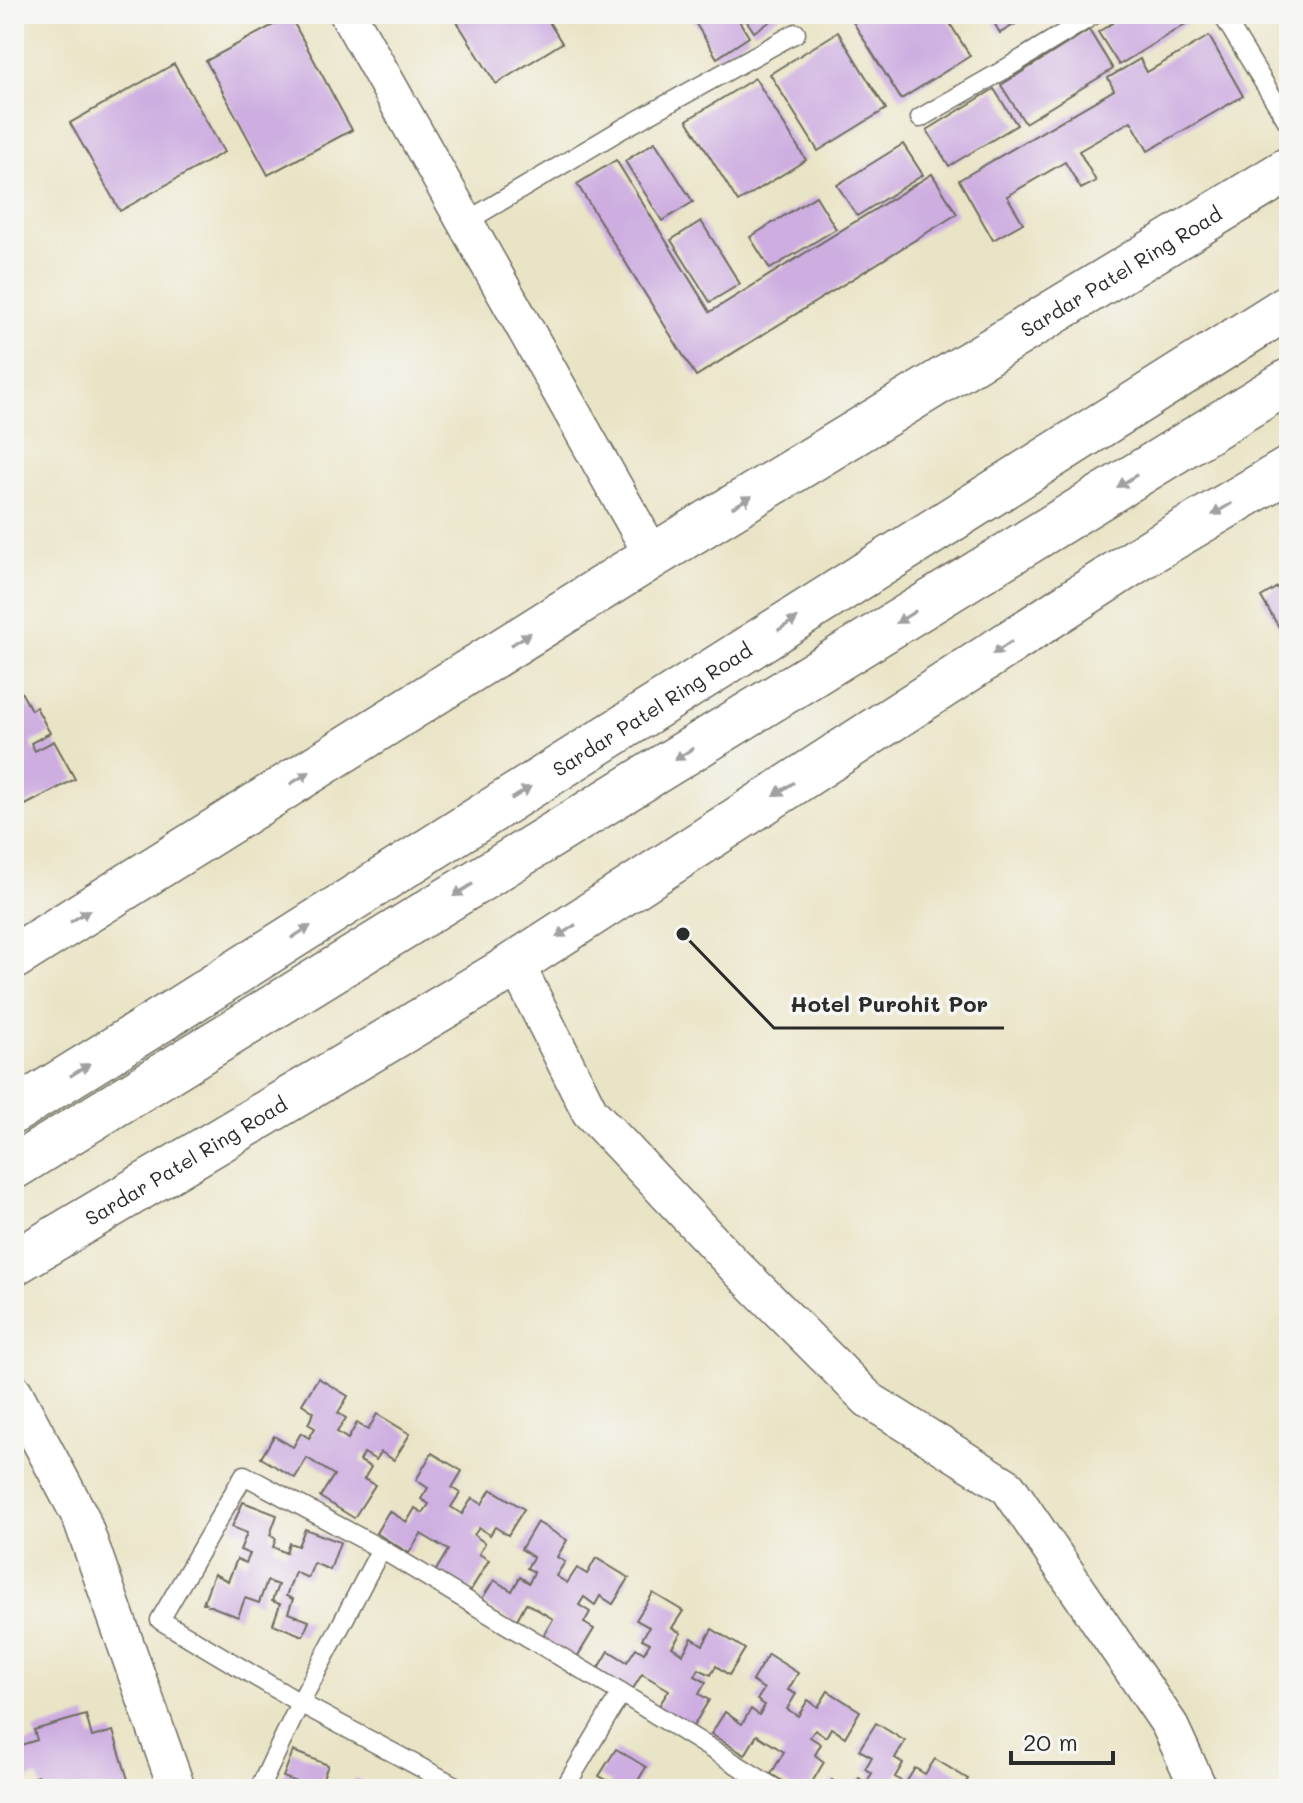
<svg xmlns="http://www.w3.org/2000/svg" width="1303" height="1803" viewBox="0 0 1303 1803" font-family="Mali,sans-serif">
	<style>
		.building { fill: #ceaee1 }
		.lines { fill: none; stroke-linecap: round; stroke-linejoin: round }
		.lane-casing { stroke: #6e6c61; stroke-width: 21 }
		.street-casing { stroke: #6e6c61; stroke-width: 39 }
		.secondary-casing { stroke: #6e6c61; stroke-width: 47 }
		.highway-casing { stroke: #6e6c61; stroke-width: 47 }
		.lane { stroke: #fff; stroke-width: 18 }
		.street { stroke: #fff; stroke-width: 36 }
		.secondary { stroke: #fff; stroke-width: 44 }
		.highway { stroke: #fff; stroke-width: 44 }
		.oneway { fill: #a0a0a0 }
		.labels { text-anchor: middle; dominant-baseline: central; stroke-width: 7; stroke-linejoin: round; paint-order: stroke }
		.street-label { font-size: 20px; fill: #2b2b2b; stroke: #f6f6f2 }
		.leader { fill: none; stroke: #2b2b2b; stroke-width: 3 }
		.callout-dot { fill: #2b2b2b; stroke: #f6f6f2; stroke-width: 3 }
		.callout-label { font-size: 22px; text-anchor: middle; font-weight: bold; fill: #2b2b2b; stroke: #f6f6f2; stroke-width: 7; stroke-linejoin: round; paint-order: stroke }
	</style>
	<rect width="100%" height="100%" fill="#f6f6f2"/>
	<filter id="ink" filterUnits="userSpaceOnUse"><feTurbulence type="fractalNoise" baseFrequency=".0125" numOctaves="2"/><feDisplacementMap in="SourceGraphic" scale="16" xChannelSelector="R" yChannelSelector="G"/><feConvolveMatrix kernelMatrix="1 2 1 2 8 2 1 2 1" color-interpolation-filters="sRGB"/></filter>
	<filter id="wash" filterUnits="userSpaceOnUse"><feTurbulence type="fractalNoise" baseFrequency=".006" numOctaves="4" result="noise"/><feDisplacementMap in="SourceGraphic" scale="32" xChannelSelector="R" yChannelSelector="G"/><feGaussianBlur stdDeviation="1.8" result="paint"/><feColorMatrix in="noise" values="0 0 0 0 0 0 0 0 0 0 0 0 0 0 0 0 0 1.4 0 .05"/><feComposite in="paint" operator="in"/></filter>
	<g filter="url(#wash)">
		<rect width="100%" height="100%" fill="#eae4c6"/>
		<g id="blocks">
			<g class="building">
				<path d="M452,14H544L562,43L496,84Z"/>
				<path d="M695,14H735L749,37L717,58L691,16Z"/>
				<path d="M742,14H782L754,32Z"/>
				<path d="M848,14H944L970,56L901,99Z"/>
				<path d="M989,14H1032L1000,33Z"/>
				<path d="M1127,14H1188L1192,20L1119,65L1098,32Z"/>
				<path d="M290,16L352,130L268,175L206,61Z"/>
				<path d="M1089,30L1113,69L1025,123L1001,85Z"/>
				<path d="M838,32L886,109L818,151L770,74Z"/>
				<path d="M1209,36L1243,96L1148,151L1131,121L1079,151L1096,181L1081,189L1065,162L1007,196L1023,223L993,240L959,180L1114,90L1108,78L1140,59L1147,72Z"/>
				<path d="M174,64L224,152L120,211L70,123Z"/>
				<path d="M755,78L806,160L738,202L687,120Z"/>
				<path d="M994,89L1017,125L949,166L927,130Z"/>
				<path d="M655,142L693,202L662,221L625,161Z"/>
				<path d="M903,144L923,175L857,216L837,185Z"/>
				<path d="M616,160L710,312L932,174L957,214L696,376L577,184Z"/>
				<path d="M816,196L836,229L770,269L750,237Z"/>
				<path d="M701,221L740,284L710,302L671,240Z"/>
				<path d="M1289,580V644L1261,597Z"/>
				<path d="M14,679L31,710L36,707L50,733L31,743L35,751L54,741L75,779L14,811Z"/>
				<path d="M318,1378L348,1396L338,1413L346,1418L337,1432L348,1439L357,1423L368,1430L377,1414L410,1434L394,1460L381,1452L376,1460L364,1453L360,1461L371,1467L364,1479L375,1485L354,1518L320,1497L334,1475L307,1458L295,1478L261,1458L274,1436L293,1447L301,1433L309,1438L315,1428L308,1424L314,1412L302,1404Z"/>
				<path d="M432,1453L462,1471L452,1488L460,1493L451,1507L462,1514L472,1498L482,1504L491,1489L524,1509L508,1535L495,1527L490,1535L479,1528L474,1535L485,1543L479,1554L489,1560L469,1593L435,1572L448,1550L421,1534L409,1553L376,1533L389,1511L407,1522L415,1508L423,1513L429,1504L421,1499L428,1488L416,1480Z"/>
				<path d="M243,1502L277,1515L270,1535L276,1539L273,1547L286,1553L289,1543L298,1546L305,1529L340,1542L330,1570L314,1563L308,1578L295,1572L286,1596L293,1599L288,1613L309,1621L303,1636L273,1624L280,1604L272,1601L278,1585L267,1581L259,1603L245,1598L238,1617L203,1603L214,1574L228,1581L237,1559L246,1563L250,1554L240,1550L247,1533L232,1527Z"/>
				<path d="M537,1522L567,1540L557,1557L565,1562L556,1576L567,1583L577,1568L587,1574L596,1558L629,1578L613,1604L600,1596L595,1605L584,1597L579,1605L590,1612L584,1623L594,1629L574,1662L540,1641L553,1619L526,1603L515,1623L480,1602L494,1580L512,1591L520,1577L529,1583L534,1572L527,1568L533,1557L521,1549Z"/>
				<path d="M653,1593L683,1611L672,1628L681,1633L672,1647L683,1654L692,1638L703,1645L712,1629L745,1649L729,1675L716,1666L711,1675L699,1669L695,1676L706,1682L699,1694L709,1700L689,1733L655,1712L669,1690L642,1674L630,1694L596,1673L609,1651L627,1662L636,1648L644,1653L650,1643L642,1639L649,1627L636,1620Z"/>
				<path d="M768,1654L798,1673L788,1690L796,1694L787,1709L798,1716L808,1700L818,1707L828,1691L860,1711L845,1737L831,1728L826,1737L815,1730L810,1737L821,1744L815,1755L824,1762L808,1789H795L771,1774L784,1752L757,1735L745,1755L711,1734L725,1712L742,1724L751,1709L759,1715L765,1705L757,1700L764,1689L752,1681Z"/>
				<path d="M86,1715L92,1737L113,1731L131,1789H42L38,1776L15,1783L14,1747L37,1740L34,1730Z"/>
				<path d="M876,1723L905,1741L895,1758L903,1763L895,1777L905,1784L915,1768L925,1774L935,1759L968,1779L961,1789H852L859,1778L866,1783L872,1773L865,1769L872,1757L859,1750Z"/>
				<path d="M616,1749L646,1767L636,1784L644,1789H609L612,1783L599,1776Z"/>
				<path d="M293,1751L328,1765L321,1783L327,1789H294L297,1782L283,1777Z"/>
				<path d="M355,1778L383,1789H351Z"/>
				<path d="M832,1780L845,1789H827Z"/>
			</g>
		</g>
	</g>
	<g filter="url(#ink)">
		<use href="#blocks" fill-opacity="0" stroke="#6e6c61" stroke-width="2"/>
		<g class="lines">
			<defs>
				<g id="lane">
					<path d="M1222,14L1289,124"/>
					<path d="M920,118L1002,71L1095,14"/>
					<path d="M464,223L622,129L796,33"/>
					<path d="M381,1549L244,1475L160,1620L300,1703L461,1789"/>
					<path d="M259,1789L300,1703L381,1549L621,1693L776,1789"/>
					<path d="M564,1789L621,1693"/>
				</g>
				<g id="street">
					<path d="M348,14L653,556"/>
					<path d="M516,964L590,1112L736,1267L869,1400L1008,1487L1169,1724L1199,1789"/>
					<path d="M14,1392L81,1518L177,1789"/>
				</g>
				<g id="secondary">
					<path id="s1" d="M14,957L653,556L1289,169"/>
					<path id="s2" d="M14,1263L499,974L1154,549L1289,469"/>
				</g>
				<g id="highway">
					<path id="s3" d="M14,1111L172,1013L1289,306"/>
					<path d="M14,1167L1289,381"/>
				</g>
			</defs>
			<use href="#lane" class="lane-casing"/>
			<use href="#street" class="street-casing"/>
			<use href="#secondary" class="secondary-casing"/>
			<use href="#highway" class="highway-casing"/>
			<use href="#lane" class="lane"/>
			<use href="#street" class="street"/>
			<use href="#secondary" class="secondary"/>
			<use href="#highway" class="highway"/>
		</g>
		<defs><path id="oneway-solid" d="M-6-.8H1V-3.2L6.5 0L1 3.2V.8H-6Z" transform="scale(2)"/></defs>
		<g class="oneway">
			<use href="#oneway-solid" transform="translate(1127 481) rotate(148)"/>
			<use href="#oneway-solid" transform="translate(742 502) rotate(-31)"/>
			<use href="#oneway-solid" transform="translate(1222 509) rotate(149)"/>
			<use href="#oneway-solid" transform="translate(906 617) rotate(148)"/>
			<use href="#oneway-solid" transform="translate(788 624) rotate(-32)"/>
			<use href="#oneway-solid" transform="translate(521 639) rotate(-32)"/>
			<use href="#oneway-solid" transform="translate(1002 648) rotate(147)"/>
			<use href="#oneway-solid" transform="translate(684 754) rotate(148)"/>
			<use href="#oneway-solid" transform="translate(300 778) rotate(-32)"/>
			<use href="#oneway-solid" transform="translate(784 789) rotate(147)"/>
			<use href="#oneway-solid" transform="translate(521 793) rotate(-32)"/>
			<use href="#oneway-solid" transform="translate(463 890) rotate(148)"/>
			<use href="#oneway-solid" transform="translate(80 916) rotate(-32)"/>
			<use href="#oneway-solid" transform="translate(566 931) rotate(147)"/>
			<use href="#oneway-solid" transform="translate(301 932) rotate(-32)"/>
			<use href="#oneway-solid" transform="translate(80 1070) rotate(-32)"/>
		</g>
	</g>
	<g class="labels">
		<g class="street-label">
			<text stroke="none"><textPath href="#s1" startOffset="1302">Sardar Patel Ring Road</textPath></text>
			<text stroke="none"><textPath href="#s3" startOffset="754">Sardar Patel Ring Road</textPath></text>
			<text stroke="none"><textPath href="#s2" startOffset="200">Sardar Patel Ring Road</textPath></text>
		</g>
	</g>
	<path class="leader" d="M683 934L774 1028H1004"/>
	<circle class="callout-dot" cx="683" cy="934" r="8"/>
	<g class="callout-label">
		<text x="889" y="1012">Hotel Purohit Por</text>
	</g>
	<rect width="1303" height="1803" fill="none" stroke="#f6f6f2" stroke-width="48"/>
	<path d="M1011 1751v12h102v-12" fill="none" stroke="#2b2b2b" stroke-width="4"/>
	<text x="1023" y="1751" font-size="24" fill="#2b2b2b" stroke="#f6f6f2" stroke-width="6" paint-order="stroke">20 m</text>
</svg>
